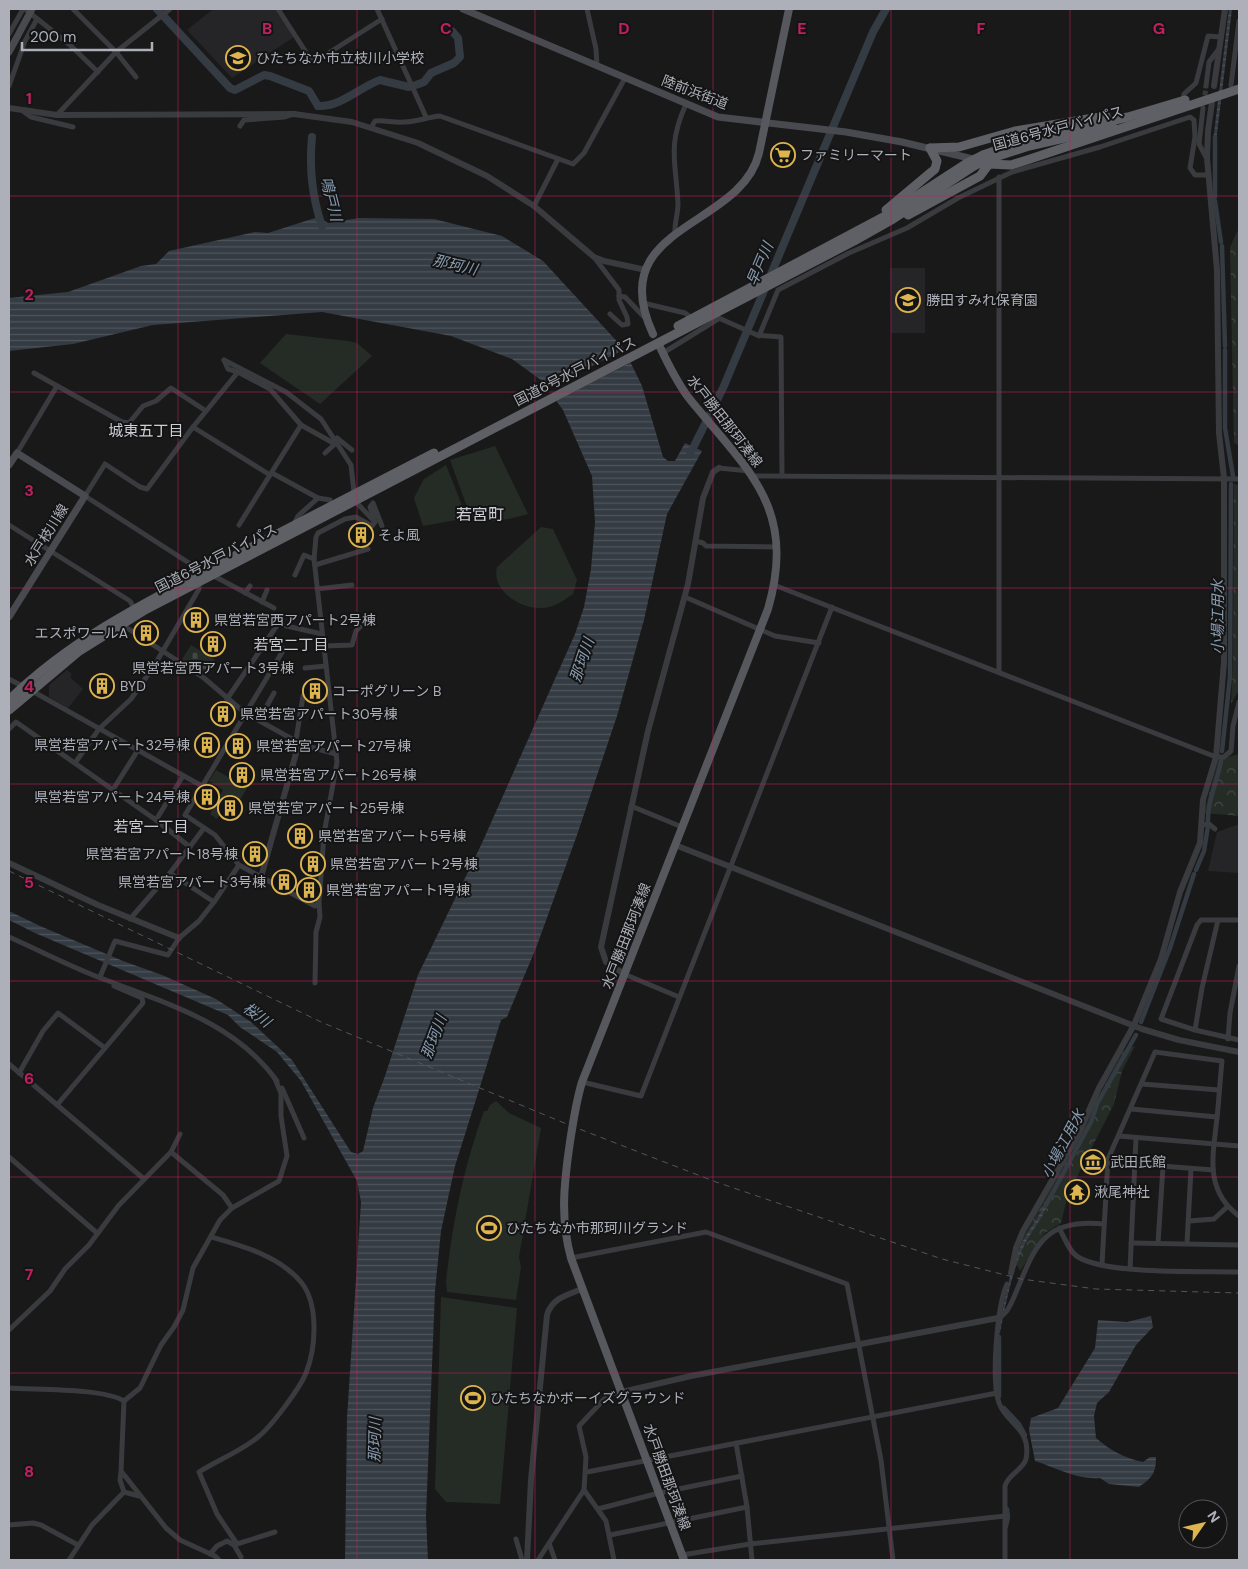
<svg xmlns="http://www.w3.org/2000/svg" width="1248" height="1569" viewBox="0 0 1248 1569" font-family="'DM Sans','Noto Sans JP',sans-serif">
	<style>
		.built { fill: #252527 }
		.green { fill: #252c26 }
		.forest { fill: url(#forest-crowns) }
		.cemetery { fill: url(#cemetery-stones) }
		.water { fill: url(#water-rules) }
		.pier { fill: #19191a }
		.lines { fill: none; stroke-linecap: round; stroke-linejoin: round }
		.canal { stroke: #343b42; stroke-width: 4.5 }
		.river { stroke: #343b42; stroke-width: 8 }
		.minor-tunnel { stroke: #37373a; stroke-width: 5; stroke-dasharray: 5 2.5; stroke-linecap: butt }
		.minor { stroke: #3a3b3f; stroke-width: 5 }
		.tertiary { stroke: #3a3b3f; stroke-width: 6 }
		.secondary { stroke: #484a4f; stroke-width: 7 }
		.primary { stroke: #57585e; stroke-width: 8 }
		.trunk { stroke: #5f6066; stroke-width: 9 }
		.rail { stroke: #53555a; stroke-width: 1; stroke-dasharray: 6 5; stroke-linecap: butt }
		.trunk-bridge { stroke: #5f6066; stroke-width: 9 }
		.grid { fill: none; stroke: #c12060; stroke-width: 1; stroke-opacity: 0.55 }
		.labels { text-anchor: middle; dominant-baseline: central; stroke-width: 4; stroke-linejoin: round; paint-order: stroke }
		.poi-label { font-size: 14px; fill: #adb0b9; stroke: #141415; text-anchor: start }
		.street-label { font-size: 14px; fill: #adb0b9; stroke: #141415 }
		.water-label { font-size: 15px; font-style: italic; fill: #889baf; stroke: #141415 }
		.neighbourhood-label { font-size: 15px; fill: #cdcfd5; stroke: #141415 }
		.quarter-label { font-size: 16px; fill: #cdcfd5; stroke: #141415 }
		.grid-label { font-size: 16px; text-anchor: middle; font-weight: bold; fill: #c12060; stroke: #141415; stroke-width: 4; stroke-linejoin: round; paint-order: stroke }
	</style>
	<defs>
		<pattern id="forest-crowns" width="20" height="18" patternUnits="userSpaceOnUse" patternTransform="scale(1.25)"><rect width="20" height="18" fill="#252c26"/><path d="M2 6a3 3 0 1 1 6 0M12 15a3 3 0 1 1 6 0" fill="none" stroke="#424843"/></pattern>
		<pattern id="cemetery-stones" width="16" height="16" patternUnits="userSpaceOnUse" patternTransform="scale(1.25)"><rect width="16" height="16" fill="#252c26"/><path d="M2 7V4a2 2 0 0 1 4 0v3zM10 15v-3a2 2 0 0 1 4 0v3z" fill="#424843"/></pattern>
		<pattern id="water-rules" width="6" height="5" patternUnits="userSpaceOnUse" patternTransform="scale(1.25)"><rect width="6" height="5" fill="#343b42"/><path d="M0 2.5h6" fill="none" stroke="#4f555b"/></pattern>
	</defs>
	<rect width="100%" height="100%" fill="#19191a"/>
	<g class="built">
		<path d="M213,9H276L294,37L232,78L187,30Z"/>
		<path d="M890,268H925V333H891Z"/>
		<path d="M67,670L72,674L70,677L83,689L68,708L49,697V685Z"/>
		<path d="M1239,824V873L1208,871L1217,832Z"/>
	</g>
	<g class="green">
		<path d="M286,334L348,341L357,343L372,356L320,404L260,363Z"/>
		<path d="M495,446L528,514C509,519 490,525 471,518L450,460Z"/>
		<path d="M446,465L467,518L423,526L414,498L424,479Z"/>
		<path d="M541,527L553,529L577,580L573,594C563,601 553,608 541,608C520,609 491,590 497,567Z"/>
		<path d="M216,770L247,788L240,800L231,795L217,819L210,814L223,790L209,781Z"/>
		<path d="M496,1101L509,1113L541,1128L519,1257L521,1267L516,1300L447,1292L446,1282C452,1224 464,1165 484,1111H487L490,1105Z"/>
		<path d="M441,1297L517,1308L500,1504L446,1502L435,1489Z"/>
	</g>
	<g class="forest">
		<path d="M1239,228V445L1234,443L1230,247Z"/>
		<path d="M1234,484L1239,485V690L1231,704L1233,666Z"/>
		<path d="M1239,754V816L1204,813L1218,760Z"/>
		<path d="M1135,1046L1122,1071L1114,1104L1068,1194L1061,1223L1045,1233L1020,1271L1015,1261L1021,1242L1123,1051Z"/>
	</g>
	<path class="cemetery" d="M191,645L215,660L205,676L181,661Z"/>
	<g class="water">
		<path d="M1229,9H1232L1216,142H1213Z"/>
		<path d="M318,217L328,223L359,218L434,219L502,236L543,261L624,349L642,386L663,457L668,461H675L685,443L702,451L667,514L644,620L617,716L577,835L536,948L507,1017L501,1020L455,1166L441,1231L435,1291L426,1516L428,1560H345L347,1418L361,1202L357,1181L301,1081L277,1052L240,1027L228,1015L35,933L9,920V911L40,926L123,961L162,975L216,999L251,1022L292,1060L351,1152L358,1154L363,1151L373,1108L385,1076L418,975L482,843L575,634L584,607L591,569L595,522L592,476L563,410L541,380L512,359L451,336L322,312L153,325L73,344L9,351V298L68,292L141,266L156,264L169,251L255,232L268,233Z"/>
		<path d="M1045,1201L1048,1202C1043,1220 1031,1230 1024,1246C1012,1271 1005,1307 1000,1333L998,1332C1004,1304 1009,1271 1021,1245C1028,1229 1040,1219 1045,1201Z"/>
		<path d="M1151,1316L1153,1327L1136,1345L1109,1392L1097,1403L1094,1416L1096,1438C1108,1449 1126,1459 1143,1462L1150,1457H1156C1156,1473 1152,1478 1139,1487L1109,1484L1100,1478C1078,1480 1056,1468 1035,1461L1029,1430L1031,1418L1058,1408L1095,1348L1098,1320L1127,1322Z"/>
	</g>
	<path class="pier" d="M627,348L634,361L554,402L545,390Z"/>
	<g class="lines">
		<g class="canal">
			<path d="M1215,197V137"/>
			<path d="M1215,201L1221,242"/>
			<path d="M1222,246L1225,346"/>
			<path d="M1225,350V428L1233,476"/>
			<path d="M1222,751L1230,677L1231,484"/>
			<path d="M1208,823C1207,801 1217,783 1221,761"/>
			<path d="M1196,870L1204,851L1208,826"/>
			<path d="M1141,1022L1170,948L1194,874"/>
			<path d="M1046,1205L1091,1122L1097,1104L1136,1035"/>
			<path d="M999,1337V1396"/>
			<path d="M1004,1408L1019,1424L1025,1435"/>
			<path d="M1006,1526L1008,1517L1007,1509"/>
		</g>
		<g class="river">
			<path d="M157,9L230,88L235,90L264,75L270,76L309,91L318,106"/>
			<path d="M318,106C341,107 360,87 380,80L409,87L416,85L424,82L431,73L454,63L460,57L458,38L452,31"/>
			<path d="M312,137C309,168 312,197 322,226"/>
			<path d="M690,454L723,388L873,32L886,9"/>
		</g>
		<path class="minor-tunnel" d="M1204,103L1206,86"/>
		<g class="minor">
			<path d="M25,9L70,45L98,72"/>
			<path d="M73,9L116,52L136,77"/>
			<path d="M278,9L311,60L316,61L382,19"/>
			<path d="M377,9L426,117"/>
			<path d="M587,9L596,49L597,66"/>
			<path d="M9,34L23,9"/>
			<path d="M1231,85L1239,21"/>
			<path d="M9,86L25,41L37,19"/>
			<path d="M1206,86L1209,62L1218,50"/>
			<path d="M1183,100L1184,94L1196,83L1208,36L1220,37"/>
			<path d="M1203,108L1199,144L1206,157"/>
			<path d="M24,112L31,117L73,127"/>
			<path d="M57,115L116,52L170,9"/>
			<path d="M240,126L244,120L285,117L291,115"/>
			<path d="M371,128L375,121C385,120 394,123 404,122C417,122 427,117 440,116L573,164L584,153L625,78"/>
			<path d="M534,206L558,159"/>
			<path d="M675,234C674,224 678,214 678,204C676,162 667,146 686,104"/>
			<path d="M594,257L619,290V300L627,317L628,324L622,325L610,314"/>
			<path d="M619,296L625,297L646,319"/>
			<path d="M643,303L685,313L692,318"/>
			<path d="M712,315L757,335L781,337L782,476"/>
			<path d="M759,336L778,290L849,253L907,228L958,198L1012,172L1100,147L1190,117L1194,120L1195,137L1190,168L1195,175H1208"/>
			<path d="M663,353L718,319"/>
			<path d="M224,360L286,392L321,419L351,465L355,501L375,522"/>
			<path d="M238,372L270,389L301,425L239,525"/>
			<path d="M34,373L122,422L129,423L143,406L156,401L171,388L206,411"/>
			<path d="M301,425L335,444L325,453"/>
			<path d="M193,427L270,475"/>
			<path d="M337,438L352,450"/>
			<path d="M17,453L57,386"/>
			<path d="M719,468L749,471"/>
			<path d="M272,473L318,498L330,500"/>
			<path d="M753,476L1239,479"/>
			<path d="M374,519L370,507L373,503L382,526"/>
			<path d="M294,524L298,516L318,498"/>
			<path d="M9,525L130,601L134,608"/>
			<path d="M695,541L703,543L706,546L776,547"/>
			<path d="M315,565L368,549"/>
			<path d="M203,572L85,496L105,464L140,487L147,489L193,427L238,372L228,369L224,360"/>
			<path d="M212,575L274,608"/>
			<path d="M295,575L304,555L314,559"/>
			<path d="M774,585L1216,757H1224L1231,751L1233,726L1239,702"/>
			<path d="M317,589L352,585"/>
			<path d="M245,593L250,586"/>
			<path d="M685,597L775,636L819,643"/>
			<path d="M262,602L267,590"/>
			<path d="M121,624L204,678L245,713L303,745L336,754"/>
			<path d="M269,639L284,649L185,815L215,835L239,865L315,906L319,903L324,834L337,762L314,559L316,537L318,533L345,519L356,517L372,526L375,522"/>
			<path d="M324,646L352,645L356,631L360,627"/>
			<path d="M305,668L326,666"/>
			<path d="M999,672V177"/>
			<path d="M9,679L24,687"/>
			<path d="M32,691L202,786"/>
			<path d="M227,699L278,624L322,634"/>
			<path d="M259,720L274,693"/>
			<path d="M9,729L16,722L156,820L190,847"/>
			<path d="M296,740L303,696"/>
			<path d="M75,763L99,729L131,699L154,666L199,589V582"/>
			<path d="M114,788L138,750"/>
			<path d="M631,806L682,827"/>
			<path d="M156,820L183,776"/>
			<path d="M1202,825L1209,824L1215,829"/>
			<path d="M170,873L214,902"/>
			<path d="M130,919L170,873L204,828"/>
			<path d="M1239,920H1201L1197,925L1161,1019L1195,1030L1239,1040"/>
			<path d="M9,937C41,951 73,968 106,980C170,1005 235,1023 277,1081"/>
			<path d="M624,974L679,997"/>
			<path d="M100,977L115,941L168,955L179,938L199,921L214,902L239,865"/>
			<path d="M315,983L316,932L320,917L319,903"/>
			<path d="M1195,1030L1202,988L1218,920"/>
			<path d="M1228,1039L1230,1013L1239,966"/>
			<path d="M9,1064L144,1179"/>
			<path d="M19,1073L43,1031L58,1013L105,1048"/>
			<path d="M582,1082L641,1096L832,607"/>
			<path d="M1142,1084L1219,1090"/>
			<path d="M282,1088L304,1138"/>
			<path d="M57,1105L143,1003L142,998L114,986"/>
			<path d="M1131,1109L1217,1117"/>
			<path d="M1119,1136L1239,1146"/>
			<path d="M171,1152L223,1195L232,1208"/>
			<path d="M9,1157L97,1233"/>
			<path d="M1136,1164L1213,1170"/>
			<path d="M1189,1221L1214,1219L1227,1207"/>
			<path d="M1059,1228C1064,1236 1069,1252 1078,1257C1108,1275 1202,1271 1239,1272"/>
			<path d="M211,1237C243,1246 279,1256 301,1282C319,1304 316,1348 306,1373C300,1388 271,1427 258,1437C241,1451 218,1460 199,1472L217,1514L237,1544L275,1532"/>
			<path d="M1131,1243L1239,1245"/>
			<path d="M1158,1243L1163,1167"/>
			<path d="M1187,1243L1191,1169"/>
			<path d="M571,1258L706,1232L847,1284L881,1460L893,1560"/>
			<path d="M1102,1264L1108,1159L1155,1052L1222,1061C1220,1080 1219,1099 1217,1118C1213,1156 1204,1190 1239,1216"/>
			<path d="M1130,1269L1136,1138"/>
			<path d="M998,1318C1007,1314 1010,1306 1014,1297C1035,1248 1041,1218 1104,1224"/>
			<path d="M9,1330L50,1291L65,1269L89,1245L119,1205L171,1152L180,1134"/>
			<path d="M9,1388C36,1390 103,1388 124,1401L121,1471L166,1528L180,1540L215,1556L219,1560"/>
			<path d="M124,1401L140,1388L161,1345L174,1327L183,1310L193,1268L220,1220L232,1208L279,1181L287,1156L281,1116V1093L275,1079"/>
			<path d="M736,1443L747,1507L752,1560"/>
			<path d="M121,1472L120,1480L124,1492L139,1496"/>
			<path d="M587,1472L997,1393"/>
			<path d="M584,1490L606,1521L614,1560"/>
			<path d="M598,1509L659,1493L742,1476"/>
			<path d="M9,1525L33,1523L41,1525L78,1545"/>
			<path d="M610,1535L747,1507"/>
			<path d="M516,1539L522,1560"/>
			<path d="M549,1543L555,1560"/>
			<path d="M210,1554L217,1546L227,1541L234,1545L241,1557"/>
			<path d="M682,1555L750,1544L1005,1516"/>
			<path d="M69,1560L92,1525L124,1492"/>
			<path d="M538,1560L584,1490L586,1457L579,1426L609,1394L622,1392"/>
			<path d="M1005,1560V1486C1008,1474 1023,1470 1026,1459C1032,1428 1006,1424 999,1403C991,1380 997,1306 1007,1284"/>
		</g>
		<g class="tertiary">
			<path d="M1214,86L1225,9"/>
			<path d="M9,108L57,115L294,114L352,122L418,143L487,176L534,206L594,257L604,261L646,270"/>
			<path d="M675,845L1142,1029L1179,1040L1239,1052"/>
			<path d="M9,863L98,905L179,938"/>
			<path d="M261,877L299,743"/>
			<path d="M624,974L606,962L601,947L648,731L688,584L703,498L713,472L719,468"/>
			<path d="M1011,1273L1016,1248L1023,1231L1078,1135L1099,1088L1134,1025L1161,959L1180,892L1200,843L1203,800L1216,757L1224,662V478L1219,433L1217,270L1207,158L1208,131L1212,102"/>
			<path d="M622,1392L691,1376L998,1318"/>
			<path d="M527,1560L531,1480L547,1315C552,1298 567,1295 582,1289"/>
		</g>
		<g class="secondary">
			<path d="M463,9L718,117L846,132L902,142L977,160"/>
			<path d="M9,52L32,9"/>
			<path d="M9,465L17,453L85,496L9,617"/>
		</g>
		<g class="primary">
			<path d="M653,334C602,224 741,229 759,153L789,9"/>
			<path d="M660,347C668,364 677,382 688,397C746,469 798,506 768,609L582,1082C576,1102 573,1122 570,1142C564,1183 560,1218 571,1258L684,1560"/>
		</g>
		<g class="trunk">
			<path d="M930,148L959,147L1015,131L1106,116"/>
			<path d="M983,155L1017,143L1128,117L1185,100"/>
			<path d="M992,158L1029,146L1113,127"/>
			<path d="M886,210L935,169L937,161L930,148"/>
			<path d="M908,215L980,176L989,164L1011,165L1030,159L1239,89"/>
			<path d="M678,326L887,215L967,163"/>
			<path d="M9,700C70,640 146,602 221,563C292,526 363,489 434,453"/>
			<path d="M9,710L78,652L145,610L854,241L893,219L974,166"/>
		</g>
		<path class="rail" d="M9,871L321,1022L569,1125L716,1182L942,1259L1021,1279L1096,1289L1239,1293"/>
		<g class="trunk-bridge">
			<path d="M967,163L983,155"/>
			<path d="M974,166L992,158"/>
		</g>
	</g>
	<path class="grid" d="M178,9V1560M357,9V1560M535,9V1560M713,9V1560M891,9V1560M1070,9V1560M9,196H1239M9,392H1239M9,588H1239M9,784H1239M9,981H1239M9,1177H1239M9,1373H1239"/>
	<defs>
		<symbol id="school-ring" viewBox="-11 -11 22 22"><circle r="9.5" fill="#141415" stroke="#ddb44e" stroke-width="1.5"/><path d="M0-5L7-2L0 1L-7-2ZM-4 1L0 2.5L4 1V4Q0 6-4 4Z" fill="#ddb44e"/></symbol>
		<symbol id="supermarket-ring" viewBox="-11 -11 22 22"><circle r="9.5" fill="#141415" stroke="#ddb44e" stroke-width="1.5"/><path d="M-6-5.5h2.5l.6 2H6L4.5 2H-2.5L-4.4-4H-6ZM-1.5 3.2a1.3 1.3 0 1 0 .1 0ZM3 3.2a1.3 1.3 0 1 0 .1 0Z" fill="#ddb44e"/></symbol>
		<symbol id="building-ring" viewBox="-11 -11 22 22"><circle r="9.5" fill="#141415" stroke="#ddb44e" stroke-width="1.5"/><path d="M-4-6H4V6H1V3H-1V6H-4ZM-2.5-4.3h1.7v1.8h-1.7ZM.8-4.3h1.7v1.8H.8ZM-2.5-1h1.7V.8h-1.7ZM.8-1h1.7V.8H.8Z" fill="#ddb44e"/></symbol>
		<symbol id="museum-ring" viewBox="-11 -11 22 22"><circle r="9.5" fill="#141415" stroke="#ddb44e" stroke-width="1.5"/><path d="M0-6L6-3V-2H-6V-3ZM-5-1h2V3h-2ZM-1-1h2V3h-2ZM3-1h2V3H3ZM-6 4H6V6H-6Z" fill="#ddb44e"/></symbol>
		<symbol id="temple-ring" viewBox="-11 -11 22 22"><circle r="9.5" fill="#141415" stroke="#ddb44e" stroke-width="1.5"/><path d="M0-6L5-2H3V0L6.5 2.5H4V6H1.5V3h-3V6H-4V2.5H-6.5L-3 0V-2H-5Z" fill="#ddb44e"/></symbol>
		<symbol id="stadium-ring" viewBox="-11 -11 22 22"><circle r="9.5" fill="#141415" stroke="#ddb44e" stroke-width="1.5"/><path d="M0-5a6.5 5 0 1 0 0 10a6.5 5 0 1 0 0-10ZM-3.5-1.8h7v3.6h-7Z" fill="#ddb44e"/></symbol>
	</defs>
	<g fill-rule="evenodd">
		<use href="#school-ring" x="224" y="44" width="28" height="28"/>
		<use href="#supermarket-ring" x="769" y="141" width="28" height="28"/>
		<use href="#school-ring" x="894" y="286" width="28" height="28"/>
		<use href="#building-ring" x="347" y="521" width="28" height="28"/>
		<use href="#building-ring" x="182" y="606" width="28" height="28"/>
		<use href="#building-ring" x="132" y="619" width="28" height="28"/>
		<use href="#building-ring" x="199" y="630" width="28" height="28"/>
		<use href="#building-ring" x="88" y="672" width="28" height="28"/>
		<use href="#building-ring" x="301" y="677" width="28" height="28"/>
		<use href="#building-ring" x="209" y="700" width="28" height="28"/>
		<use href="#building-ring" x="193" y="731" width="28" height="28"/>
		<use href="#building-ring" x="224" y="732" width="28" height="28"/>
		<use href="#building-ring" x="228" y="761" width="28" height="28"/>
		<use href="#building-ring" x="193" y="783" width="28" height="28"/>
		<use href="#building-ring" x="216" y="794" width="28" height="28"/>
		<use href="#building-ring" x="286" y="822" width="28" height="28"/>
		<use href="#building-ring" x="241" y="840" width="28" height="28"/>
		<use href="#building-ring" x="299" y="850" width="28" height="28"/>
		<use href="#building-ring" x="270" y="868" width="28" height="28"/>
		<use href="#building-ring" x="295" y="876" width="28" height="28"/>
		<use href="#museum-ring" x="1079" y="1148" width="28" height="28"/>
		<use href="#temple-ring" x="1063" y="1178" width="28" height="28"/>
		<use href="#stadium-ring" x="475" y="1214" width="28" height="28"/>
		<use href="#stadium-ring" x="459" y="1384" width="28" height="28"/>
	</g>
	<g class="labels">
		<g class="poi-label">
			<text x="256" y="58">ひたちなか市立枝川小学校</text>
			<text x="800" y="155">ファミリーマート</text>
			<text x="926" y="300">勝田すみれ保育園</text>
			<text x="378" y="535">そよ風</text>
			<text x="214" y="620">県営若宮西アパート2号棟</text>
			<text x="128" y="633" text-anchor="end">エスポワールA</text>
			<text x="213" y="668" text-anchor="middle">県営若宮西アパート3号棟</text>
			<text x="120" y="686">BYD</text>
			<text x="332" y="691">コーポグリーン B</text>
			<text x="240" y="714">県営若宮アパート30号棟</text>
			<text x="190" y="745" text-anchor="end">県営若宮アパート32号棟</text>
			<text x="256" y="746">県営若宮アパート27号棟</text>
			<text x="260" y="775">県営若宮アパート26号棟</text>
			<text x="190" y="797" text-anchor="end">県営若宮アパート24号棟</text>
			<text x="248" y="808">県営若宮アパート25号棟</text>
			<text x="318" y="836">県営若宮アパート5号棟</text>
			<text x="238" y="854" text-anchor="end">県営若宮アパート18号棟</text>
			<text x="330" y="864">県営若宮アパート2号棟</text>
			<text x="266" y="882" text-anchor="end">県営若宮アパート3号棟</text>
			<text x="326" y="890">県営若宮アパート1号棟</text>
			<text x="1110" y="1162">武田氏館</text>
			<text x="1094" y="1192">湫尾神社</text>
			<text x="506" y="1228">ひたちなか市那珂川グランド</text>
			<text x="490" y="1398">ひたちなかボーイズグラウンド</text>
		</g>
		<g class="street-label">
			<text transform="translate(695 92) rotate(21)">陸前浜街道</text>
			<text transform="translate(1058 128) rotate(-15)">国道6号水戸バイパス</text>
			<text transform="translate(575 371) rotate(-27)">国道6号水戸バイパス</text>
			<text transform="translate(725 421) rotate(52)">水戸勝田那珂湊線</text>
			<text transform="translate(46 535) rotate(-58)">水戸枝川線</text>
			<text transform="translate(216 558) rotate(-27)">国道6号水戸バイパス</text>
			<text transform="translate(626 936) rotate(-69)">水戸勝田那珂湊線</text>
			<text transform="translate(667 1477) rotate(70)">水戸勝田那珂湊線</text>
		</g>
		<g class="water-label">
			<text transform="translate(331 199) rotate(76)">鳴戸川</text>
			<text transform="translate(760 264) rotate(-67)">早戸川</text>
			<text transform="translate(455 265) rotate(13)">那珂川</text>
			<text transform="translate(1218 617) rotate(-90)">小場江用水</text>
			<text transform="translate(582 660) rotate(-71)">那珂川</text>
			<text transform="translate(257 1015) rotate(37)">桜川</text>
			<text transform="translate(434 1037) rotate(-69)">那珂川</text>
			<text transform="translate(1063 1144) rotate(-62)">小場江用水</text>
			<text transform="translate(375 1440) rotate(-89)">那珂川</text>
		</g>
		<g class="neighbourhood-label">
			<text x="146" y="431">城東五丁目</text>
			<text x="291" y="645">若宮二丁目</text>
			<text x="151" y="827">若宮一丁目</text>
		</g>
		<g class="quarter-label">
			<text x="480" y="514">若宮町</text>
		</g>
	</g>
	<g class="grid-label">
		<text x="267" y="34">B</text>
		<text x="446" y="34">C</text>
		<text x="624" y="34">D</text>
		<text x="802" y="34">E</text>
		<text x="981" y="34">F</text>
		<text x="1159" y="34">G</text>
		<text x="29" y="104">1</text>
		<text x="29" y="300">2</text>
		<text x="29" y="496">3</text>
		<text x="29" y="692">4</text>
		<text x="29" y="888">5</text>
		<text x="29" y="1084">6</text>
		<text x="29" y="1280">7</text>
		<text x="29" y="1477">8</text>
	</g>
	<rect width="1248" height="1569" fill="none" stroke="#adb0b9" stroke-width="20"/>
	<g transform="translate(1203 1524) rotate(56)"><circle r="24" fill="#141415" stroke="#515257"/>
	<path d="M0-4L9 19L0 12L-9 19Z" fill="#ddb44e"/>
	<text y="-8" font-size="14" font-weight="bold" text-anchor="middle" fill="#adb0b9">N</text>
	</g>
	<path d="M22 42v8h130v-8" fill="none" stroke="#adb0b9" stroke-width="2.5"/>
	<text x="30" y="42" font-size="15" fill="#adb0b9" stroke="#141415" stroke-width="4" paint-order="stroke">200 m</text>
</svg>
